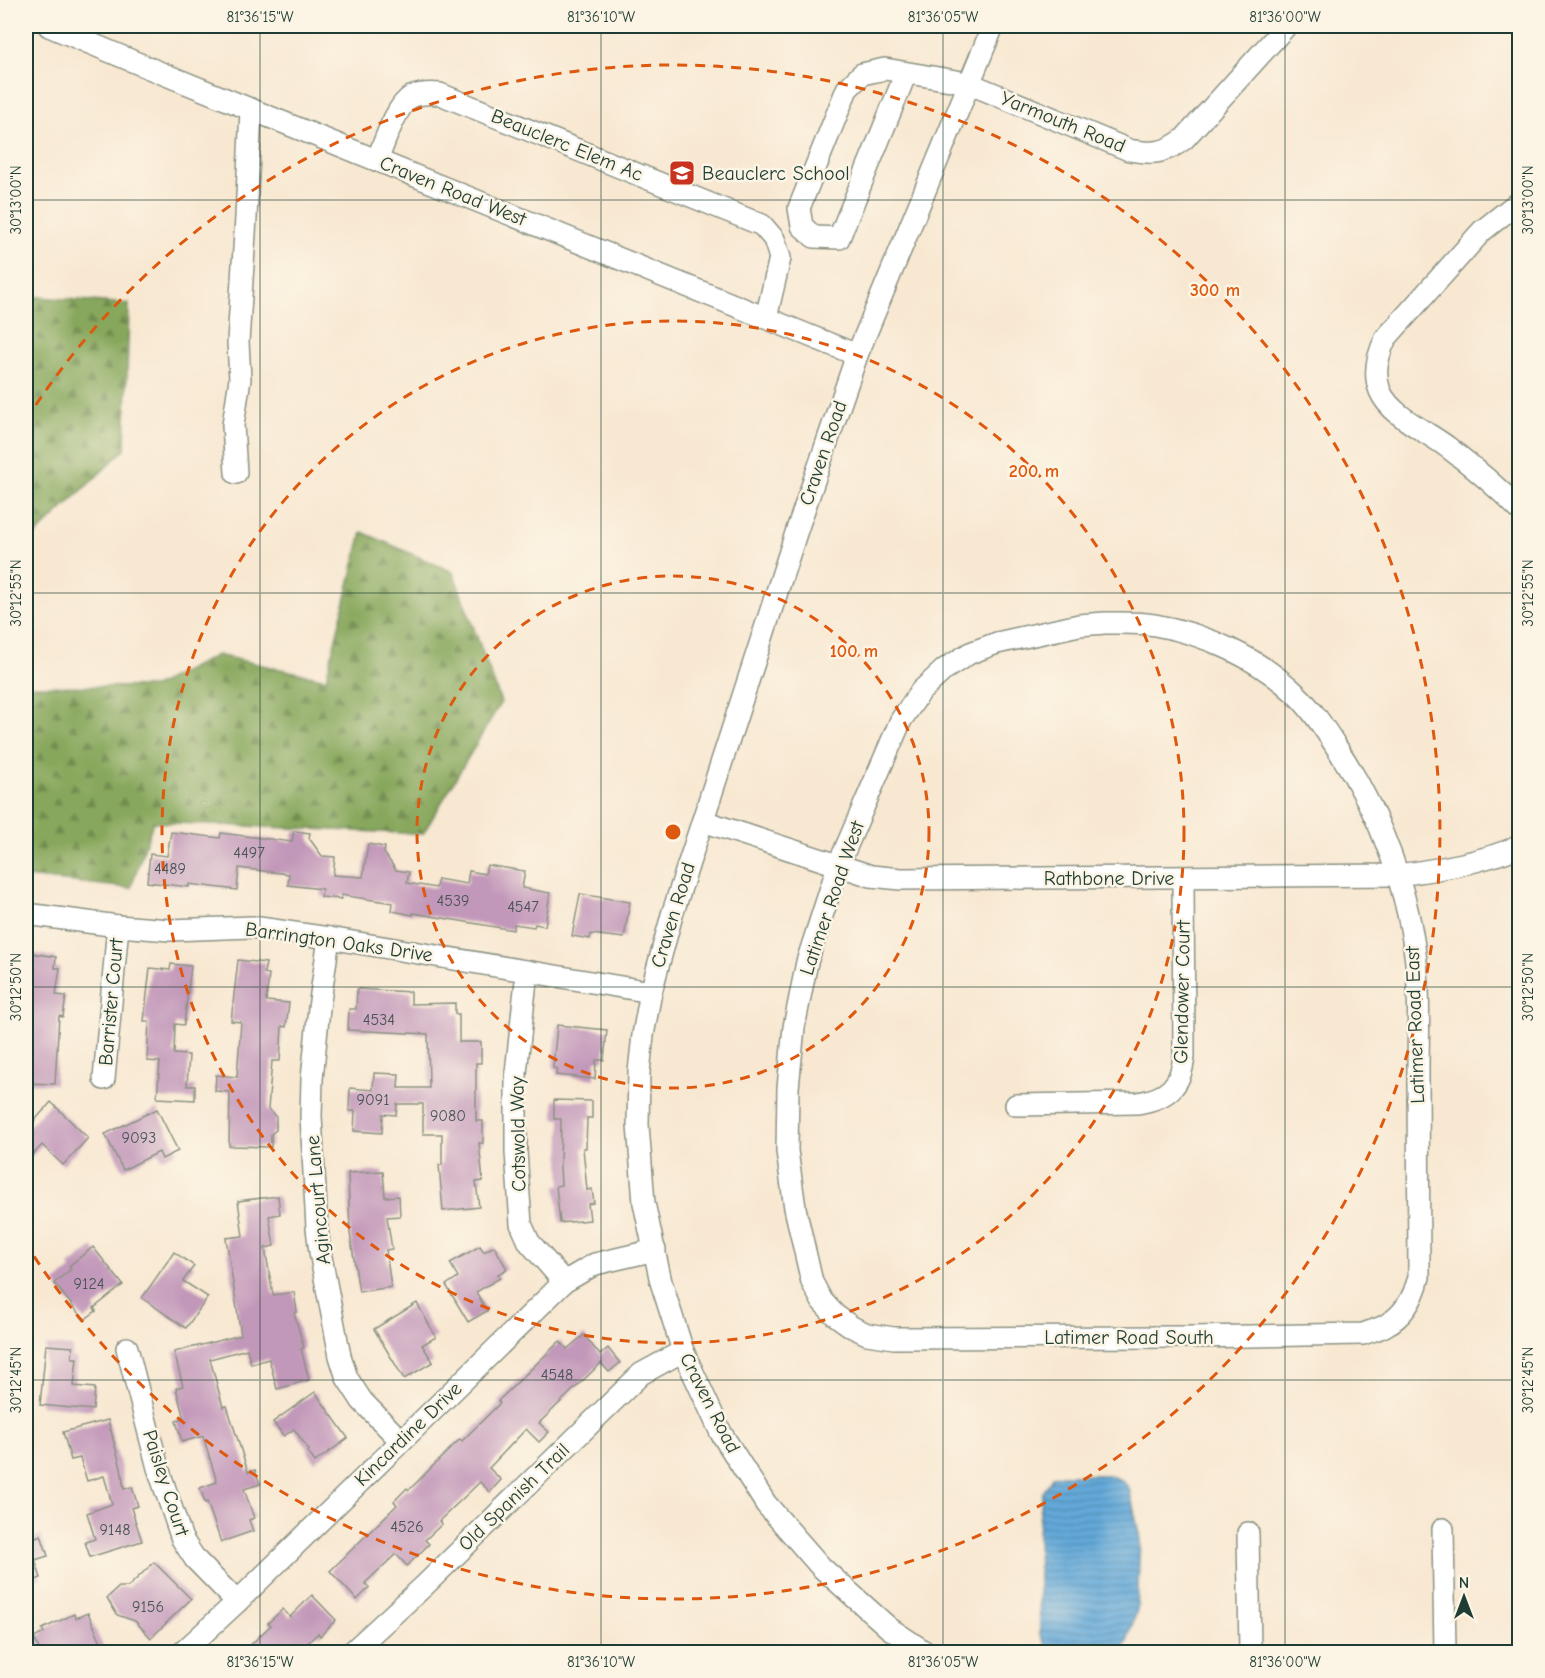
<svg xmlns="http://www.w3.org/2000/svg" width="1545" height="1678" viewBox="0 0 1545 1678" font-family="'Comic Neue',sans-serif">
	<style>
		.forest { fill: url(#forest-firs); stroke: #537248; stroke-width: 1.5 }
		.water { fill: url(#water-rules); stroke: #417386; stroke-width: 1.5 }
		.building { fill: #c298ba }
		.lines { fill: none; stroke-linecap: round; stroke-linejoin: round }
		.minor-casing { stroke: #8c9283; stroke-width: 24 }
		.minor { stroke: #fff; stroke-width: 21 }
		.ticks { fill: none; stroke: #1f3d34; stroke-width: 1.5; stroke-opacity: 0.45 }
		.ring { fill: none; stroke: #de580e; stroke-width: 3; stroke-dasharray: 10 8 }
		.labels { text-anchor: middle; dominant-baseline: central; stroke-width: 5; stroke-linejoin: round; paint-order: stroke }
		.number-label { font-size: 16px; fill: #485456 }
		.street-label { font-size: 20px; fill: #1f3d34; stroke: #fcf5e5 }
		.poi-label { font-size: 20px; fill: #1f3d34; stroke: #fcf5e5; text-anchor: start }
		.centre { fill: #de580e; stroke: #fcf5e5; stroke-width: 3 }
		.ring-label { font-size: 18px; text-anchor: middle; font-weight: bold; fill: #de580e; stroke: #fcf5e5; stroke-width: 5; stroke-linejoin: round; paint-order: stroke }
		.neatline { fill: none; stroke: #1f3d34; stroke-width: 2 }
		.ticks-label { font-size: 15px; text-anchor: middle; fill: #1f3d34 }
	</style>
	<defs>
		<pattern id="forest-firs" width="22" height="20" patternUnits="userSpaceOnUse" patternTransform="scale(1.5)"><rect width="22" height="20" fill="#87a75c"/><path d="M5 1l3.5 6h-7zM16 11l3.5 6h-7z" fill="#6e894d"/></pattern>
		<pattern id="water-rules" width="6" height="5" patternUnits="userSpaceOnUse" patternTransform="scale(1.5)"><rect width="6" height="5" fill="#63a9d9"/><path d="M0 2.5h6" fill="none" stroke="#518bb1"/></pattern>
	</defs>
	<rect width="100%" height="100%" fill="#fcf5e5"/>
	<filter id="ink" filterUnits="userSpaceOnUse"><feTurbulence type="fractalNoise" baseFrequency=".0167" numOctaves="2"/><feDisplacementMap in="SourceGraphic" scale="12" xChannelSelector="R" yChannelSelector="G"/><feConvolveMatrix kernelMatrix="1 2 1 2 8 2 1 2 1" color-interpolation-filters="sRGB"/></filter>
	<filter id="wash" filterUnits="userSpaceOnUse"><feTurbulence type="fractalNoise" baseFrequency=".008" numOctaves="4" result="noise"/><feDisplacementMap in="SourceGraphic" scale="24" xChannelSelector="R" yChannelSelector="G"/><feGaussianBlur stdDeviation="1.35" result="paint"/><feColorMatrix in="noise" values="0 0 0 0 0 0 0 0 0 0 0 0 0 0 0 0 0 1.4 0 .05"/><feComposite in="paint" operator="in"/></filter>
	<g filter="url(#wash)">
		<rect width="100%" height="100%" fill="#f8e8d2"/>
		<g class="forest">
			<path d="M26,296L129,304L125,449L26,544Z"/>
			<path d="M362,532L453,572L501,702L423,834L153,822L131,888L26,877V686L154,687L217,655L326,679Z"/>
		</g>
		<path class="water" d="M1062,1475H1108L1121,1480L1129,1488L1140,1538L1137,1610L1126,1644L1118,1652H1050L1040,1634L1038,1533L1042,1494L1052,1477Z"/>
		<g id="blocks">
			<g class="building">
				<path d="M294,831L310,833L309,838L322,856L335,857L333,875L363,877L368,844L385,847L384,853L396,870L409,872L407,883L436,888L438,879L467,884L469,871L485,874L487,865L525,871L522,888L550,893L545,926L535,924L534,927L514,924L513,930L413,913V915L392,911L393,903L341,895V899L321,897L322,889L288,885L289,874L239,868L237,890L189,884V887L147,882L150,854L167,856L171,832L220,838L221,833L292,842Z"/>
				<path d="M580,894L630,902L624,938L591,934L590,939L572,936Z"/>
				<path d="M31,953L56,957L55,968H60L56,995L66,996L63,1017L59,1016L55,1084L26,1083V993Z"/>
				<path d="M238,960L266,963L264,973L269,974L266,1001L289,1003L286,1027L282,1026L280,1061H272L268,1109L276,1117V1130L271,1134V1147L229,1146L230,1092L215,1091L216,1075L237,1077L241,1022L231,1021Z"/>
				<path d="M171,964L191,966L184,1025L175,1024L174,1054L189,1055L187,1086H195V1100L157,1098L160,1062L147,1061L149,1021H144L150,968L170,970Z"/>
				<path d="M357,989L411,992V1004L455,1003V1014H459V1042H481V1063H476V1121H483V1143H479L483,1181L476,1182L479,1207L443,1211L439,1165H442V1134H423V1104H397L396,1115L383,1114L382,1133L354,1131L355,1111H349L350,1088L373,1090L374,1073L399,1074L398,1088H429L428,1034L348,1030L349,1009H356Z"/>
				<path d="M557,1025L607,1030L604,1060H596L595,1079L556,1075L557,1069L553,1068Z"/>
				<path d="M554,1100L592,1101V1118H587L586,1148H583L587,1190L592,1189L594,1203L588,1204L590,1220L560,1223L556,1186L561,1185L560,1166L561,1119H554Z"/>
				<path d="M51,1102L88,1138L63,1165L42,1145L26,1162V1130Z"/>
				<path d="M157,1109L178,1151L162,1159L159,1152L123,1170L105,1134Z"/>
				<path d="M383,1171L385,1197L399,1196L400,1216L387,1217L392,1249L386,1250L391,1287L359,1292L350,1233L348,1173Z"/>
				<path d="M278,1196L280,1214L269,1216L274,1246L265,1248L273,1295L294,1292L297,1312L294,1313L304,1348L301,1349L309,1380L277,1389L269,1359L251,1364L247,1349L210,1359L223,1407L227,1406L248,1472L255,1470L260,1484L244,1489L254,1518L249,1520L253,1531L221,1542L207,1502L205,1503L200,1488L217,1482L203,1436L182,1442L176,1421L184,1419L176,1388L183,1386L174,1352L241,1335L226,1238L243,1236L238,1201Z"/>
				<path d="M480,1246L484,1252L494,1246L507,1269L498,1274L500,1278L476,1292L487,1311L468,1322L446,1285L458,1277L450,1263Z"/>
				<path d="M93,1247L123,1285L94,1308L96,1311L84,1320L54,1283L71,1269L69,1266Z"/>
				<path d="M174,1252L194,1266L183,1281L208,1297L186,1328L142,1298Z"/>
				<path d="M417,1303L436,1337L422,1345L433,1362L404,1379L374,1329Z"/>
				<path d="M584,1335L600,1355L608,1348L620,1363L609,1372L601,1363L539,1423L549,1432L539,1442L526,1429L489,1468L501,1480L490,1492L480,1482L439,1521L442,1524L425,1540L429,1544L407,1566L396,1554L365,1583L369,1588L357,1600L330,1571L397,1505L394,1501L407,1488L409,1490L460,1439L462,1441L500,1403L498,1401L560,1341L567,1349Z"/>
				<path d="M46,1345L73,1347L72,1358H77L74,1386L95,1388L93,1410L40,1405Z"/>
				<path d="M315,1392L348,1438L315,1462L308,1452L309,1450L294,1429L284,1436L273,1422Z"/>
				<path d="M108,1420L121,1468L124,1489L132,1487L138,1506L131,1508L142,1541L90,1557L85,1542L95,1539L87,1513L112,1504L104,1476L87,1481L80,1458L71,1460L63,1432Z"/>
				<path d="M41,1535L48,1556L35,1560L41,1578L26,1583V1539L28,1540Z"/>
				<path d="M154,1562L191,1599L151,1638L135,1621L117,1615L107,1598L119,1587H128Z"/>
				<path d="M312,1595L336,1620L320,1636L318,1633L298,1653H242L271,1625L268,1623L283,1609L290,1617Z"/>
				<path d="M88,1613L106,1653H41L34,1638L44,1633L42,1629L74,1614L76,1618Z"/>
			</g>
		</g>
	</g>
	<g filter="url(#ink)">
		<use href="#blocks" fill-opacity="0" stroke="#8c9283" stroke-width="1.5"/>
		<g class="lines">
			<defs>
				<g id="minor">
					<path d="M49,26L149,68L857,355"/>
					<path d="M906,73L839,238L814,237L802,226L799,208L847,89L862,74L885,69L968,83L1129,150C1153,154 1164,154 1184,139L1286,26"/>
					<path d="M377,160C384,144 396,105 411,97C421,93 430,93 440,94L762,225L774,239L780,258L766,318"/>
					<path d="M1520,201L1482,231L1386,338C1378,354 1373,373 1380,391C1391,417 1429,432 1450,449C1475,468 1498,488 1520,510"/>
					<path d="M236,473L233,425L240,379L238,342L246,218L251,109"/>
					<path d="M1105,623C1121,623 1138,622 1155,625C1206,634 1258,658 1296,694C1312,709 1325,729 1337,748C1381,815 1410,892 1417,972C1420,1005 1418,1039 1418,1072C1418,1141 1419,1209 1419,1277C1414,1297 1405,1315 1386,1325C1380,1329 1370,1331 1363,1334L1193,1337L894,1338L867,1334L852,1327L835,1315L822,1301L812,1282L795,1208L787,1151L788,1088L794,1027L807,962L838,866L901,720L921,691L945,669L970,653L997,643L1079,625Z"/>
					<path d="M703,821L859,872L871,876L901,879L1399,875C1440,869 1480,863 1520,846"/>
					<path d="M26,914L118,926L170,930L252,927L329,938L651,992"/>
					<path d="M329,938L319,1008L312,1079L311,1116L317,1228L320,1252L340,1356L347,1378L362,1401L401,1441"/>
					<path d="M527,971L516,1073V1152L521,1224L529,1242L564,1282"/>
					<path d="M104,1079L118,926"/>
					<path d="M1016,1105L1138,1103C1168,1098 1181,1086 1184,1056L1183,878"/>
					<path d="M127,1348L158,1468L182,1539L195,1559L237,1602"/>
					<path d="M1443,1529L1445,1652"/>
					<path d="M1248,1533L1250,1652"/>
					<path d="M183,1652L237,1602L564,1282L595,1264L655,1250"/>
					<path d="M352,1652L424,1586L641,1374L683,1351"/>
					<path d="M925,1652L889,1628L821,1567L766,1504L721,1433L683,1351L661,1282L644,1203L638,1125L639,1072L643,1035L651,992L672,915L797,530L857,355L993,26"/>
				</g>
			</defs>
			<use href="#minor" class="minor-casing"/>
			<use href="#minor" class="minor"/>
		</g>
	</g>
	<path class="ticks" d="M260,26V1652M601,26V1652M943,26V1652M1285,26V1652M26,200H1520M26,593H1520M26,987H1520M26,1380H1520"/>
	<g class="ring">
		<circle cx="673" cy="832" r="256"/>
		<circle cx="673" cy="832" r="511"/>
		<path d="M26 420A767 767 0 1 1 26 1244"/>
	</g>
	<defs>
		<symbol id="school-square" viewBox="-11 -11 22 22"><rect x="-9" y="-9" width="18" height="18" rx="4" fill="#c8321e" stroke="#fcf5e5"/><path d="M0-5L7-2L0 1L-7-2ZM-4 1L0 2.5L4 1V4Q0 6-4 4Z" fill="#fff"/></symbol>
	</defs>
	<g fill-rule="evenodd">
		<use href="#school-square" x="667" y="158" width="30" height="30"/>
	</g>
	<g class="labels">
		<g class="number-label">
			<text x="249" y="853">4497</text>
			<text x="170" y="869">4489</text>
			<text x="453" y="901">4539</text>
			<text x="523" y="907">4547</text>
			<text x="379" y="1020">4534</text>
			<text x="373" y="1100">9091</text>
			<text x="448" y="1116">9080</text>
			<text x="139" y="1138">9093</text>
			<text x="89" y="1284">9124</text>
			<text x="557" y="1375">4548</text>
			<text x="407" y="1527">4526</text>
			<text x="115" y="1530">9148</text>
			<text x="148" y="1607">9156</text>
		</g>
		<g class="street-label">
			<text transform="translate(1063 122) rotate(22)">Yarmouth Road</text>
			<text transform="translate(567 145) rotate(22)">Beauclerc Elem Ac</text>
			<text transform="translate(453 191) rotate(22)">Craven Road West</text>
			<text transform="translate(823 453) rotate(-71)">Craven Road</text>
			<text x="1109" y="878">Rathbone Drive</text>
			<text transform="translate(832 898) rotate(-71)">Latimer Road West</text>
			<text transform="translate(673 915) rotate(-73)">Craven Road</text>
			<text transform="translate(339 942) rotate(8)">Barrington Oaks Drive</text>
			<text transform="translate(1182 992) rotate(-89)">Glendower Court</text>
			<text transform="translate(111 1002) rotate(-85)">Barrister Court</text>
			<text transform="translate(1415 1025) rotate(-92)">Latimer Road East</text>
			<text transform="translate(518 1134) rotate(-91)">Cotswold Way</text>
			<text transform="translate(318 1200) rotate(-95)">Agincourt Lane</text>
			<text x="1129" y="1337">Latimer Road South</text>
			<text transform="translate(710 1403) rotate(63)">Craven Road</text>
			<text transform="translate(408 1434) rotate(-44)">Kincardine Drive</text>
			<text transform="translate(166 1483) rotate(72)">Paisley Court</text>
			<text transform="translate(514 1497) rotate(-44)">Old Spanish Trail</text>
		</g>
		<g class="poi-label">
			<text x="702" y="173">Beauclerc School</text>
		</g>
	</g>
	<circle cx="673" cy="832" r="9" class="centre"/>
	<g class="ring-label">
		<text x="1215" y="296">300 m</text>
		<text x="1034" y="477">200 m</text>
		<text x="854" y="657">100 m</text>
	</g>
	<rect width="1545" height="1678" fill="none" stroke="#fcf5e5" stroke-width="66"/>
	<g transform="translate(1464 1597)" stroke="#fcf5e5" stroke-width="4.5" paint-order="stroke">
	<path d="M0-4.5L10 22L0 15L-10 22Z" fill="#1f3d34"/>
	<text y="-9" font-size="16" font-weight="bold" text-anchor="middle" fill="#1f3d34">N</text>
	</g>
	<rect x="33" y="33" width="1479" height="1612" class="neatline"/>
	<g class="ticks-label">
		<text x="260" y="22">81°36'15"W</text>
		<text x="601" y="22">81°36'10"W</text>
		<text x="943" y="22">81°36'05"W</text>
		<text x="1285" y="22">81°36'00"W</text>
		<text transform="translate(16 200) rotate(-90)" y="5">30°13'00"N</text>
		<text transform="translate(1528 200) rotate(-90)" y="5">30°13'00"N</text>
		<text transform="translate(16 593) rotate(-90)" y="5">30°12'55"N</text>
		<text transform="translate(1528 593) rotate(-90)" y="5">30°12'55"N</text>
		<text transform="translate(16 987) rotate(-90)" y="5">30°12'50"N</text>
		<text transform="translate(1528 987) rotate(-90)" y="5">30°12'50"N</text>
		<text transform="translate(16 1380) rotate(-90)" y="5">30°12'45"N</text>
		<text transform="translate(1528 1380) rotate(-90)" y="5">30°12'45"N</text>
		<text x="260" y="1667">81°36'15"W</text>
		<text x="601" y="1667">81°36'10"W</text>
		<text x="943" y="1667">81°36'05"W</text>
		<text x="1285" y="1667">81°36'00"W</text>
	</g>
</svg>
